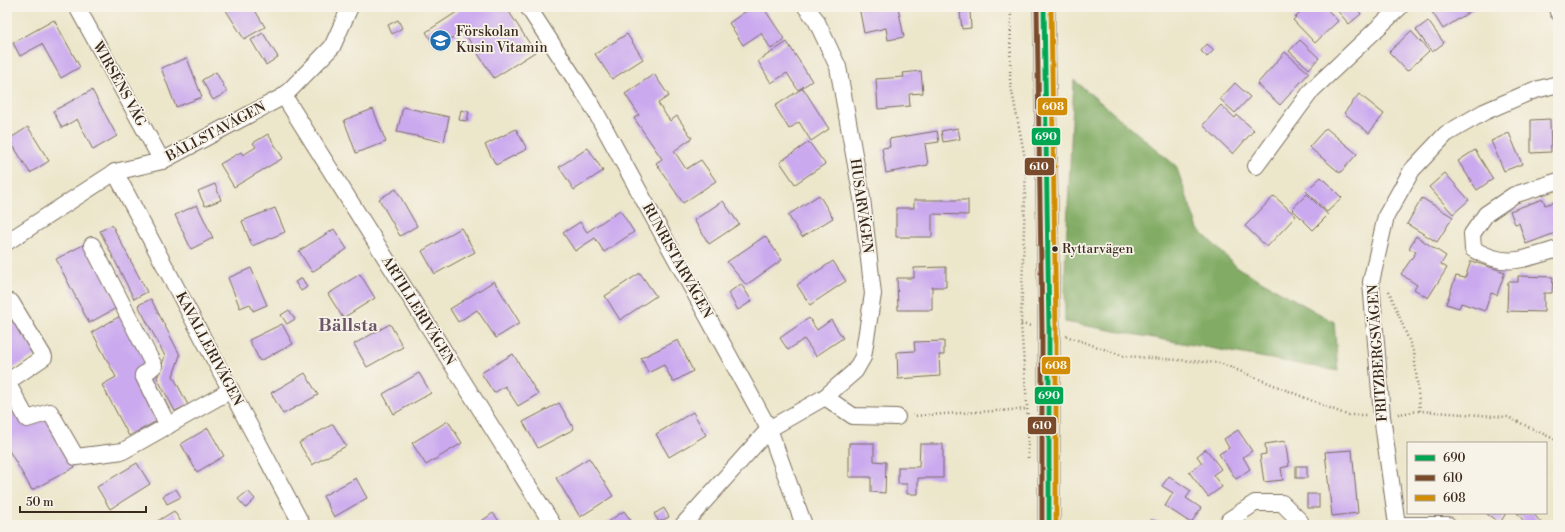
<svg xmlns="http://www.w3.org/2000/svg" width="1565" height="532" viewBox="0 0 1565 532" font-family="'Libre Bodoni',serif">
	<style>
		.forest { fill: #82ac65; stroke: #5e6b42 }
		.building { fill: #caa9ef }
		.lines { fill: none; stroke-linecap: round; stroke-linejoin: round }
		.minor-casing { stroke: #796c5b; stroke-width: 18 }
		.major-casing { stroke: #796c5b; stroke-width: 23 }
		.path { stroke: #796c5b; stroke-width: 2.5; stroke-dasharray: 1 3; stroke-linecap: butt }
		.minor { stroke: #fff; stroke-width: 16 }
		.major { stroke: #fff; stroke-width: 21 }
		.bus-1-casing { stroke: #f7f3e8; stroke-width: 8 }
		.bus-2-casing { stroke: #f7f3e8; stroke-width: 8 }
		.bus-3-casing { stroke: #f7f3e8; stroke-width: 8 }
		.bus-1 { stroke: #00a651; stroke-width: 5 }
		.bus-2 { stroke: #7a4b2a; stroke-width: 5 }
		.bus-3 { stroke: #d18d06; stroke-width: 5 }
		.bus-dot { fill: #3b2a1e; stroke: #f7f3e8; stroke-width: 1.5 }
		.labels { text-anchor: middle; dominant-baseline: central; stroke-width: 3.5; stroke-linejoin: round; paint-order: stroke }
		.bus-label { font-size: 13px; fill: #3b2a1e; stroke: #f7f3e8; text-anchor: start }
		.poi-label { font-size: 14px; fill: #3b2a1e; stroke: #f7f3e8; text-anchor: start }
		.street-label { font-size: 14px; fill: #3b2a1e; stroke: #f7f3e8 }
		.district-label { font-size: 18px; font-weight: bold; fill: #6d5667; stroke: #f7f3e8 }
		.line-badge { stroke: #f7f3e8; stroke-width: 1.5 }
		.badge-label { font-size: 11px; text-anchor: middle; font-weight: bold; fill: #fff }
	</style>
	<rect width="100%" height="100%" fill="#f7f3e8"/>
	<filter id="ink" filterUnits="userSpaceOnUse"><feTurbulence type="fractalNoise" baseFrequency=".025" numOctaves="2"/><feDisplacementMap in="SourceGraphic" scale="8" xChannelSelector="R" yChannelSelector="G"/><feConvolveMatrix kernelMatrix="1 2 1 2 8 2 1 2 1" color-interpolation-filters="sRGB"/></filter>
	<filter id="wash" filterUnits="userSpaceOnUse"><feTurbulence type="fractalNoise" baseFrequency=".012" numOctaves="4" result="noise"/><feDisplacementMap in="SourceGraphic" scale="16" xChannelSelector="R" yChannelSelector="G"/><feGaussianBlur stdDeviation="0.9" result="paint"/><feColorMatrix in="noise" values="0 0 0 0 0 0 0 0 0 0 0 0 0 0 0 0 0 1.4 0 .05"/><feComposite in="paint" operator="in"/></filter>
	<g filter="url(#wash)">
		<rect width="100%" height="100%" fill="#ece6cb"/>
		<path class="forest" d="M1074,80L1176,166L1198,229L1238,268L1334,322L1338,371L1065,322V270Z"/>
		<g id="blocks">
			<g class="building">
				<path d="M224,7H253L265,27L244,39Z"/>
				<path d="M462,7H506L535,52L494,78L463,31L436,48L426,32L463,8Z"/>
				<path d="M752,7H763L785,40L771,49L761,33L743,45L729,23Z"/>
				<path d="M859,7H898L904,37L888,40L886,28L864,33Z"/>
				<path d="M1306,7H1325L1338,21L1315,43L1293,20Z"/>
				<path d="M1334,7H1356L1361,14L1349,24Z"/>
				<path d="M1429,7H1477L1443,29Z"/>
				<path d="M970,11L971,28L962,29L960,12Z"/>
				<path d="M54,20L80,67L61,78L42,44L20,56L13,43Z"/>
				<path d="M398,20L402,28L392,34L388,25Z"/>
				<path d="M1428,21L1444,43L1432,52L1416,30Z"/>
				<path d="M1411,31L1429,51L1407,71L1389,52Z"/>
				<path d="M263,33L278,57L266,65L251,40Z"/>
				<path d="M627,34L643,59L612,79L595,54Z"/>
				<path d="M1300,40L1319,58L1309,69L1289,51Z"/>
				<path d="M787,42L812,81L798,90L787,73L771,83L758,61Z"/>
				<path d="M1207,44L1214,50L1207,57L1201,51Z"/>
				<path d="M1285,52L1309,73L1280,105L1257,84Z"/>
				<path d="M187,58L202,97L176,107L161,68Z"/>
				<path d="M921,71L923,93L909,94L910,106L878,109L876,79L904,77L903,73Z"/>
				<path d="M216,72L227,92L213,100L202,80Z"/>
				<path d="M654,74L669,96L658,103L670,121L677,116L692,138L674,151L686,169L701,160L716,181L683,203L656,163L662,159L634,118L639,115L625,94Z"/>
				<path d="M1235,83L1250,97L1235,113L1220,99Z"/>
				<path d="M803,88L829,129L811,141L799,122L789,129L775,106Z"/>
				<path d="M92,90L117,136L93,150L77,119L62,128L53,111Z"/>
				<path d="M1359,94L1384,114L1369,133L1344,113Z"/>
				<path d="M1221,105L1235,118L1237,115L1254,130L1233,154L1203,125Z"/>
				<path d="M403,107L449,117L444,142L397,132Z"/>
				<path d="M373,109L386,142L356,153L344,120Z"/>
				<path d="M461,110L469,112L467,121L459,120Z"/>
				<path d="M1550,119L1551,152L1531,153V120Z"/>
				<path d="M28,127L49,161L30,173L9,139Z"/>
				<path d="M958,128L960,139L943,142L941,131Z"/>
				<path d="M1326,128L1357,154L1340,173L1309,147Z"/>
				<path d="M516,129L527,149L496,165L485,145Z"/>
				<path d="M937,131L939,142L925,144L928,165L886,173L882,148L890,147L889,139Z"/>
				<path d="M1509,133L1522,164L1504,171L1491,141Z"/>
				<path d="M268,134L283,158L234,187L220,164L241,152L243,155L256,147L253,143Z"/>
				<path d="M809,142L825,164L795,184L780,162Z"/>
				<path d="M588,148L603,171L574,190L559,167Z"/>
				<path d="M1475,150L1493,179L1477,190L1458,161Z"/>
				<path d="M1445,173L1469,200L1453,214L1429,187Z"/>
				<path d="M1321,177L1342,198L1327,212L1306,191Z"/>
				<path d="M215,184L221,200L205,206L198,191Z"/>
				<path d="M396,189L417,226L400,236L379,199Z"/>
				<path d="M1307,194L1328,215L1313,230L1292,209Z"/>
				<path d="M819,195L833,218L802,237L788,215Z"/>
				<path d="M1274,196L1296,216L1267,247L1245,226Z"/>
				<path d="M1422,198L1453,217L1437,242L1407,224Z"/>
				<path d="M1543,199L1545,205L1555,202L1558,210V232L1526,244L1519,223L1515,224L1510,211Z"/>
				<path d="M914,200H968V215L932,214V237H896V208H914Z"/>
				<path d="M723,201L739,224L709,244L694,220Z"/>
				<path d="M197,205L213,238L191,249L175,215Z"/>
				<path d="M275,208L285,232L252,246L242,221Z"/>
				<path d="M620,210L634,232L604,252L595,238L575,251L563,233L580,222L587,232Z"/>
				<path d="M112,225L147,292L134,299L100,231Z"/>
				<path d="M461,228L475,252L435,274L422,251Z"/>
				<path d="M334,229L347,249L312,272L299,251Z"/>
				<path d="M765,236L782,260L746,285L727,262Z"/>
				<path d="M1416,236L1446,256L1441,264L1447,268L1428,298L1414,289L1417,285L1401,274L1416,252L1409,248Z"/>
				<path d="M87,243L120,306L89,323L56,259Z"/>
				<path d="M833,261L846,281L810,305L797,285Z"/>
				<path d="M1471,261L1505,272L1497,295L1491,293L1485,311L1461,303L1459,308L1446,304L1456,276L1465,278Z"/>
				<path d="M946,267V287H932V310H898L897,278H914V268Z"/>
				<path d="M251,268L267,305L253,311L250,304L240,308L228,278Z"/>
				<path d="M640,273L656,296L620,320L605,296Z"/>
				<path d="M360,274L375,298L343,318L328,294Z"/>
				<path d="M1518,276L1553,277L1552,293H1544V312L1507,311L1508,282H1518Z"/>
				<path d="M302,278L307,287L301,291L295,282Z"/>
				<path d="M494,281L520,323L496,338L477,310L458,322L450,309Z"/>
				<path d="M741,284L752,301L738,310L728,293Z"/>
				<path d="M151,299L180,355L173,376L188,405L175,411L157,378L165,356L138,305Z"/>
				<path d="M7,304L37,354L7,372Z"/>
				<path d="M289,310L295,319L287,324L281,315Z"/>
				<path d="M122,315L150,367L161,419L129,436L102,385L116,377L92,332Z"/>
				<path d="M809,318L817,330L831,320L843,338L816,356L804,339L788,350L780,338Z"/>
				<path d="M282,324L293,344L260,361L249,340Z"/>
				<path d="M390,324L403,347L367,367L354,344Z"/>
				<path d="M678,340L693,371L673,382L664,365L648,373L641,358Z"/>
				<path d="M944,341V355H939L940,376L898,379L897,352L915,351L914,342Z"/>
				<path d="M513,354L538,394L518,406L505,386L494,393L481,373Z"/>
				<path d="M305,373L318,395L283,414L271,393Z"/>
				<path d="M419,373L431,393L394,414L383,394Z"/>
				<path d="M7,393L25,426L47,415L75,467L32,490L7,447Z"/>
				<path d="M559,403L574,429L538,448L523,422Z"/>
				<path d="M693,412L706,435L669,457L656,434Z"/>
				<path d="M448,421L462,443L426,465L412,443Z"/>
				<path d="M333,424L346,446L312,465L299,443Z"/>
				<path d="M208,428L224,456L197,472L181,444Z"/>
				<path d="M1238,430L1252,451L1243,457L1250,469L1236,479L1219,454L1229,448L1224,439Z"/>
				<path d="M1285,441L1289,466L1281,468L1283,480L1264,482L1260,455L1266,454L1265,444Z"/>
				<path d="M849,443H874V461L886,462L885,493L871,492V477H849Z"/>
				<path d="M920,444H943V478H918V494H907V484H898V467H919Z"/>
				<path d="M1206,449L1221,469L1213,475L1222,487L1208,497L1189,472L1202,463L1197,456Z"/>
				<path d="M1352,450L1358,513L1332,516L1325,452Z"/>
				<path d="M589,458L613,496L580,517L556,478Z"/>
				<path d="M137,463L150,484L110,509L97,487Z"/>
				<rect x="1296" y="466" width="11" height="12"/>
				<path d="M1169,476L1191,491L1186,498L1201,508L1191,523L1165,506L1173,493L1162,486Z"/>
				<path d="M356,478L367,498L334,517L323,496Z"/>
				<path d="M176,489L181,497L167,504L163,496Z"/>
				<path d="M248,491L255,499L246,508L238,499Z"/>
				<rect x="1307" y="494" width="12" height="14"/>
				<path d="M664,508L669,517L659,522L654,514Z"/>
				<path d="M174,511L183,525H151Z"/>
				<path d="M624,511L634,525H603Z"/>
				<path d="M493,513L502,525H476Z"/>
				<path d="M1488,513H1506L1500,523L1487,514Z"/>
				<path d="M1517,513H1533L1543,525H1517L1523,520Z"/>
				<path d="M1151,520L1169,524V525H1150Z"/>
				<path d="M1370,522L1371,525H1351V524Z"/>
			</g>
		</g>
	</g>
	<g filter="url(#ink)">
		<use href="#blocks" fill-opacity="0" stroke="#796c5b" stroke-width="1"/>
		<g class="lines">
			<defs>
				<g id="minor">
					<path d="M77,7L162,161"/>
					<path d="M528,7L593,107L769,429L804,525"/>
					<path d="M1557,7L1558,12"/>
					<path d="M284,96L553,525"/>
					<path d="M1256,166L1312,90L1400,7"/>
					<path d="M115,172L302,525"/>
					<path d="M1558,181L1514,195L1486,214L1472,234L1473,249C1507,269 1523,259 1558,249"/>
					<path d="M7,242L115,172L162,161L284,96L332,47L350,7"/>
					<path d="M92,245L154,366L143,375L168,426"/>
					<path d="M7,382L27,419L50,412L76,457L123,451L231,390"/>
					<path d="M7,382L44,357L11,302"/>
					<path d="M825,397L853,416L897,417"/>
					<path d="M683,525L769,429L825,397L855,371L863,357L873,294L862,198L838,67L816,20L806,7"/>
					<path d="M1228,525L1229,520L1255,503H1282L1300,521V525"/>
					<path d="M1397,525L1382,416L1371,282L1386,216L1412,170L1446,134L1484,112L1532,91L1558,84"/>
					<path d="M1397,525H1448"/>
				</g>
				<path id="major" d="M1044,7L1049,330V525"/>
			</defs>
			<use href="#minor" class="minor-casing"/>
			<use href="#major" class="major-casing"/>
			<g class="path">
				<path d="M1011,7L1010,81L1026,163L1021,324L1028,419V461"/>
				<path d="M1389,291L1414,353L1420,411L1508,417L1558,441"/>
				<path d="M1021,324L1031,326"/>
				<path d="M1066,336L1124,356L1220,363L1347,415H1366"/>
				<path d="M1398,414L1420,411"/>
				<path d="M912,416L1027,409"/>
			</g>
			<use href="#minor" class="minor"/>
			<use href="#major" class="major"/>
			<defs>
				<path id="bus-1" d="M1044,7L1049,330V525"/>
				<path id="bus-2" d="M1037,7L1042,330V525"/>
				<path id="bus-3" d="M1051,7L1056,330V525"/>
			</defs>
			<use href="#bus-1" class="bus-1-casing"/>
			<use href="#bus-2" class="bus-2-casing"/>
			<use href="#bus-3" class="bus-3-casing"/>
			<use href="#bus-1" class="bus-1"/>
			<use href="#bus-2" class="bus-2"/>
			<use href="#bus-3" class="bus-3"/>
		</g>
	</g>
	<defs>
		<symbol id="school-disc" viewBox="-11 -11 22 22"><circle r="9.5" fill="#1f6fb2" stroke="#f7f3e8"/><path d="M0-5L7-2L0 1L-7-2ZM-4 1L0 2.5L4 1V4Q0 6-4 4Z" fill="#fff"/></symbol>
	</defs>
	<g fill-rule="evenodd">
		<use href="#school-disc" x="428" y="28" width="25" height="25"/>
	</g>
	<circle class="bus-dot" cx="1055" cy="249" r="3.5"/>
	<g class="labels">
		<g class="bus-label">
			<text x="1062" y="249">Ryttarvägen</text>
		</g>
		<g class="poi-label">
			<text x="456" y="32">Förskolan<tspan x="456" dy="16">Kusin Vitamin</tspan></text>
		</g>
		<g class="street-label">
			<text transform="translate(119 84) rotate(61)">WIRSÉNS VÄG</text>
			<text transform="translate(216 132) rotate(-28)">BÄLLSTAVÄGEN</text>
			<text transform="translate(861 206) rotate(82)">HUSARVÄGEN</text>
			<text transform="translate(677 261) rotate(61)">RUNRISTARVÄGEN</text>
			<text transform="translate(418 311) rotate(58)">ARTILLERIVÄGEN</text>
			<text transform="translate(209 349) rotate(62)">KAVALLERIVÄGEN</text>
			<text transform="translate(1378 353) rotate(-94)">FRITZBERGSVÄGEN</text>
		</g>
		<g class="district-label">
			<text x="348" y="325">Bällsta</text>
		</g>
	</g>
	<g class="line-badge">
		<rect x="1037" y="97" width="31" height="19" rx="4" fill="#d18d06"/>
		<rect x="1031" y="127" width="30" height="19" rx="4" fill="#00a651"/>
		<rect x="1024" y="157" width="31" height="19" rx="4" fill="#7a4b2a"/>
		<rect x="1041" y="356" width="30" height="19" rx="4" fill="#d18d06"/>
		<rect x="1034" y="386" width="30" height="19" rx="4" fill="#00a651"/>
		<rect x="1027" y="416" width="30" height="19" rx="4" fill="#7a4b2a"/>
	</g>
	<g class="badge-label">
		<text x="1053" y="110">608</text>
		<text x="1046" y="140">690</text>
		<text x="1039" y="170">610</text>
		<text x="1056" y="369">608</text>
		<text x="1049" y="399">690</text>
		<text x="1042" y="429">610</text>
	</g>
	<rect width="1565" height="532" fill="none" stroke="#f7f3e8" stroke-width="24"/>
	<rect x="1407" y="442" width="140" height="72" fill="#f7f3e8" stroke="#aca397"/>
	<rect x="1415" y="455" width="20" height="6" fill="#00a651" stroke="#aca397"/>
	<text x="1443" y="462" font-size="12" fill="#3b2a1e">690</text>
	<rect x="1415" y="475" width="20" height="6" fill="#7a4b2a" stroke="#aca397"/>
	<text x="1443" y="482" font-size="12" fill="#3b2a1e">610</text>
	<rect x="1415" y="495" width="20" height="6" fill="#d18d06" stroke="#aca397"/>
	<text x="1443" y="502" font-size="12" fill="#3b2a1e">608</text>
	<path d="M20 506v6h126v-6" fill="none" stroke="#3b2a1e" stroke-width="2"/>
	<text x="26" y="506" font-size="12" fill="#3b2a1e" stroke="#f7f3e8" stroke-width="3" paint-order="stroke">50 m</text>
</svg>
